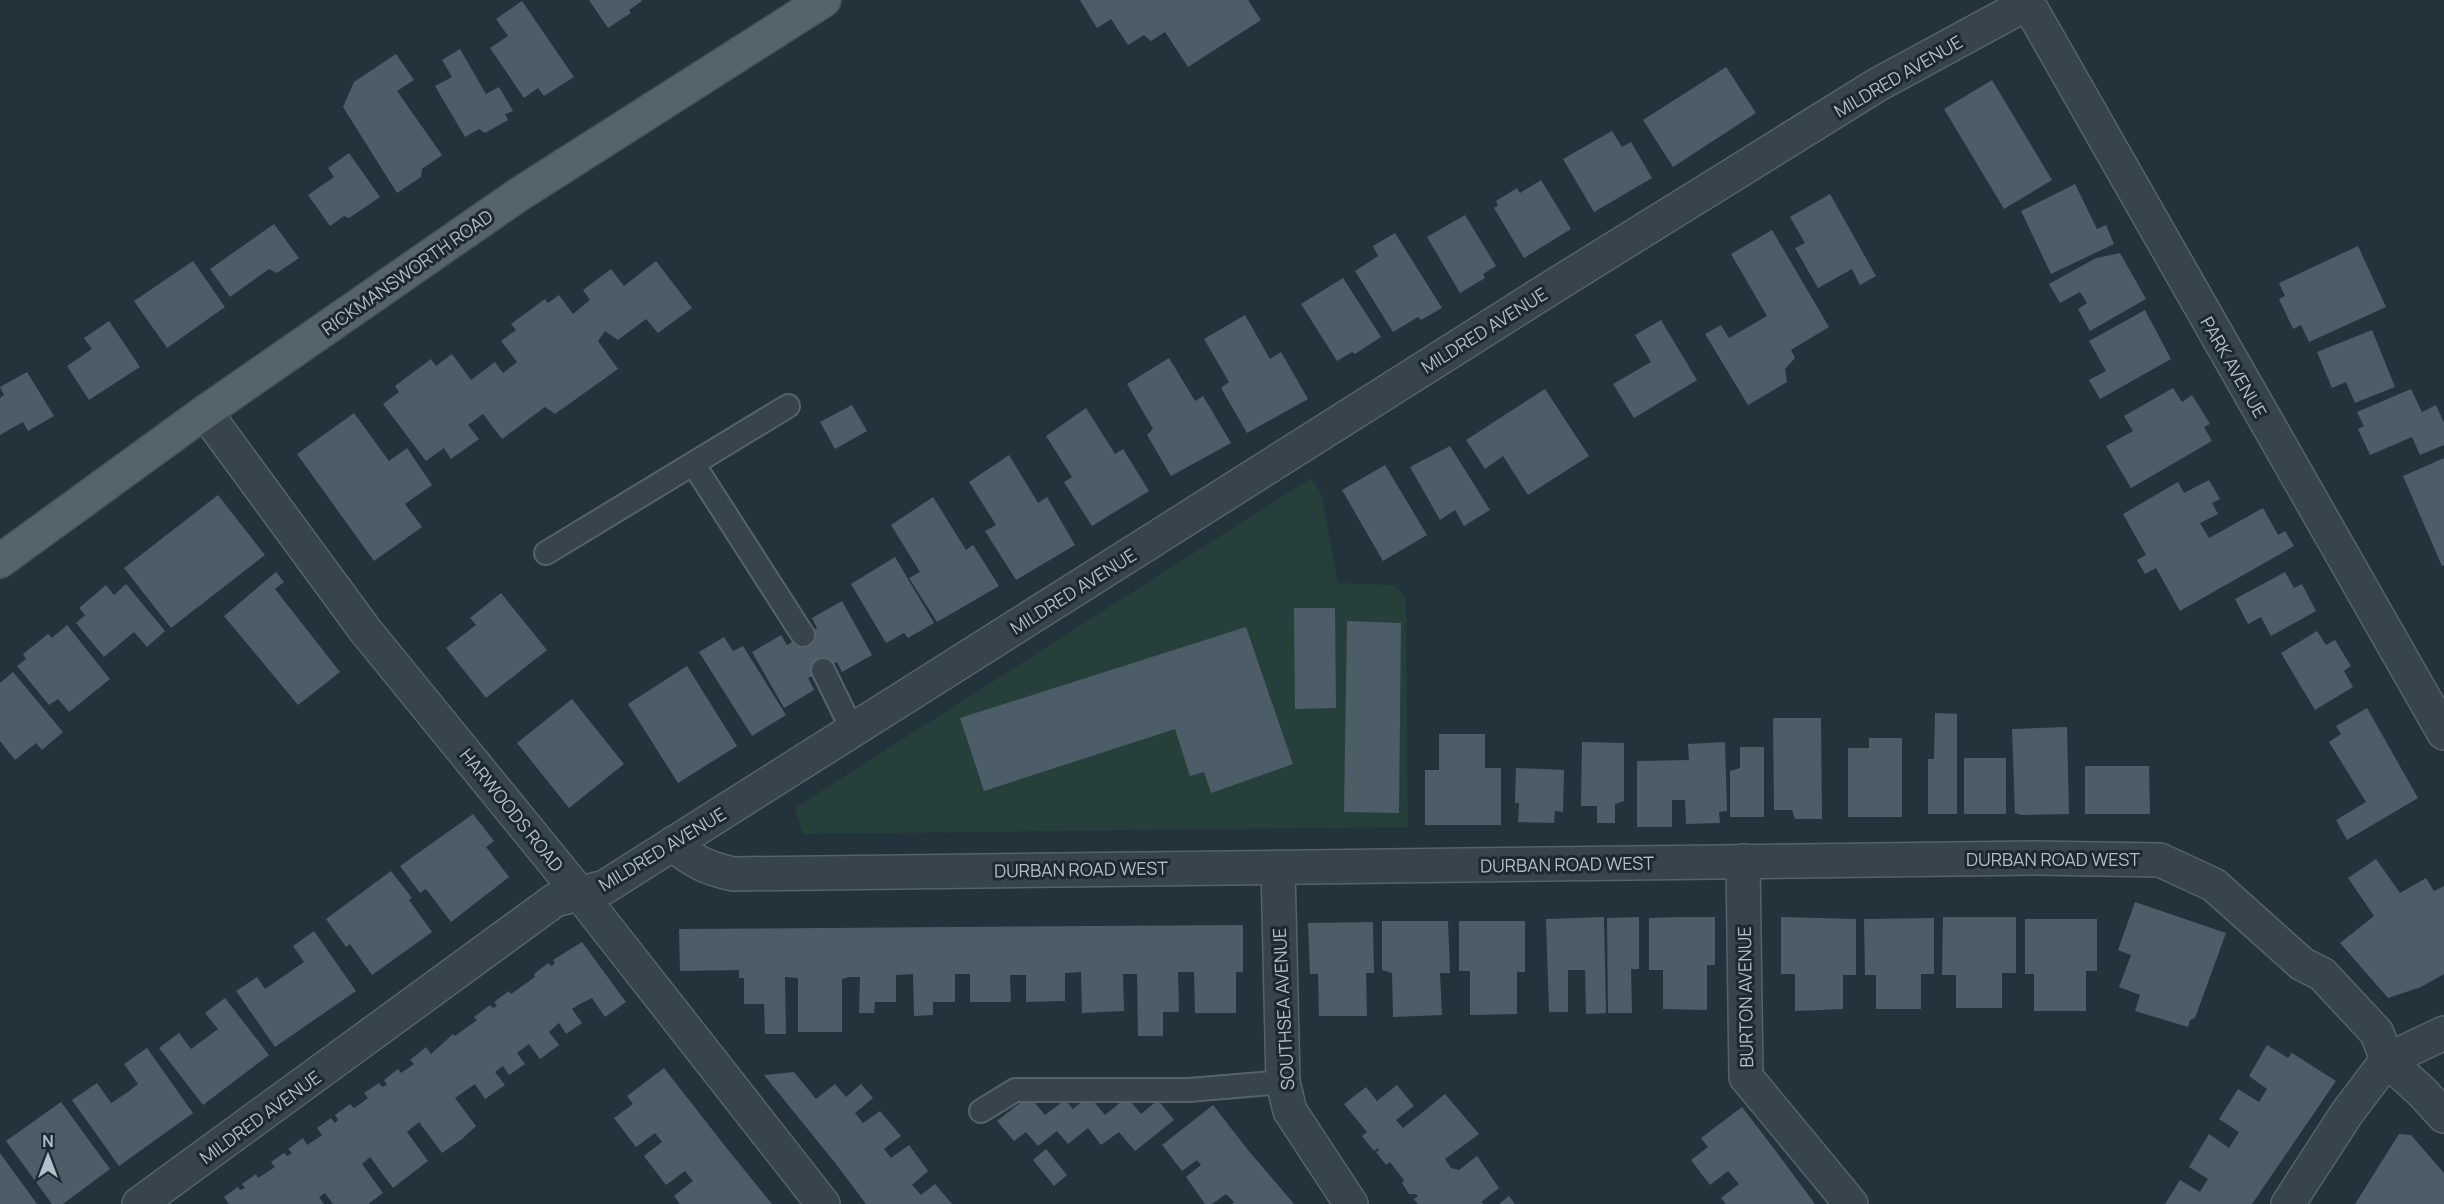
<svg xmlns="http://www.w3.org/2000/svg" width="2444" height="1204" viewBox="0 0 2444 1204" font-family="Manrope,sans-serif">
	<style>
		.green { fill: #263f3b }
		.building { fill: #4c5d67 }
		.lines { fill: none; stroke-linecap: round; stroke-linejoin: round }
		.service-casing { stroke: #55626a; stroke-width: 26 }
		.minor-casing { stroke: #55626a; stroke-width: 36 }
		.tertiary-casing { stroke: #55626a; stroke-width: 36 }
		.primary-casing { stroke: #435058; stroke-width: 36 }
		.service { stroke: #37444c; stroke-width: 22 }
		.minor { stroke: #37444c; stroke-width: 33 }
		.tertiary { stroke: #37444c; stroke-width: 33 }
		.primary { stroke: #55646c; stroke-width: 33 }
		.labels { text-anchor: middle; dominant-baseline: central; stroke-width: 6; stroke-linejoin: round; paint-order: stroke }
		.street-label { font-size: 18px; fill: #b2bfc7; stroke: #1c2931 }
	</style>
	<rect width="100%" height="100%" fill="#23333c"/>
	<path class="green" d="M1311,478L1321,493L1338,583L1395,585L1406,599L1408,827L803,834L795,808Z"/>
	<g class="building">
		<path d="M589,0H641L642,1L629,10L631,13L608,28Z"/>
		<path d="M1080,0H1248L1261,20L1188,67L1165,32L1151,41L1144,35L1128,45L1111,19L1097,28Z"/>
		<path d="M522,1L574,77L544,96L538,88L524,98L490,48L508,36L496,19Z"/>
		<path d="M460,49L486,94L499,87L513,111L505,114L508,120L485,133L479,129L465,137L435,86L452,77L442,60Z"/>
		<path d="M396,54L414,80L397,91L442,155L422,169L421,177L397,193L343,107L354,82Z"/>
		<path d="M1726,67L1756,113L1673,167L1643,120Z"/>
		<path d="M1992,80L2052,180L2004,209L1944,109Z"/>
		<path d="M1612,131L1622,147L1631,142L1652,178L1594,212L1563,159Z"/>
		<path d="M349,153L380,197L349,218L344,216L330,226L308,195L334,177L328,168Z"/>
		<path d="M1541,180L1571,229L1524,258L1494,208L1498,205L1496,201L1517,188L1520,193Z"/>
		<path d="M2075,184L2097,229L2106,225L2114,244L2051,274L2021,211Z"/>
		<path d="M1830,194L1876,276L1860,285L1852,269L1818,288L1795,248L1805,243L1790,217Z"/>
		<path d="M1465,215L1496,266L1483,274L1485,278L1460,293L1427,237Z"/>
		<path d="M274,224L299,258L277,273L269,269L230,297L210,269Z"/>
		<path d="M1772,230L1829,327L1791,350L1795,358L1785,369L1787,382L1748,405L1705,334L1721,325L1729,338L1767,316L1731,254Z"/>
		<path d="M1395,233L1442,308L1421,320L1418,317L1393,332L1355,271L1378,256L1373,246Z"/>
		<path d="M2358,246L2386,307L2309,342L2301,325L2293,329L2279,299L2285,296L2279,283Z"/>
		<path d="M2120,253L2146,299L2090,331L2078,309L2087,303L2080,292L2060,303L2049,284L2096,258Z"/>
		<path d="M193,261L225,307L167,348L134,301Z"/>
		<path d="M656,261L692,308L658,333L646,319L618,340L605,331L598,341L618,369L555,414L545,407L502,439L483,414L468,425L479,439L451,459L444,448L426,461L383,404L399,392L395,386L431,359L436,366L452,354L471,380L495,362L503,373L517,362L501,341L516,330L511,324L545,299L548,303L559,295L573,314L590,300L583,290L611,269L624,286Z"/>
		<path d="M1343,278L1381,337L1355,354L1352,352L1337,361L1301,304Z"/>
		<path d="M2145,310L2171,359L2100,399L2089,380L2106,371L2089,341Z"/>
		<path d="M1245,315L1270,359L1281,352L1308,399L1247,433L1221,388L1229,382L1204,339Z"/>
		<path d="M1661,320L1697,380L1634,418L1613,384L1651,362L1635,335Z"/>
		<path d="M109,321L140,367L89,400L67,366L92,349L84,338Z"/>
		<path d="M2372,330L2395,387L2355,403L2346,382L2332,388L2317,352Z"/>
		<path d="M1169,358L1195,401L1203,396L1231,443L1171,476L1147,435L1153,429L1127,384Z"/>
		<path d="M27,372L54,416L28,431L23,422L0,435V398L4,395L0,387Z"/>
		<path d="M2173,388L2182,402L2192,395L2210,424L2204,427L2212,441L2131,488L2106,446L2133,431L2124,416Z"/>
		<path d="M1545,389L1589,456L1528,495L1503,456L1485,469L1466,440Z"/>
		<path d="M2411,389L2422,412L2436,405L2444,423V445L2420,455L2412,437L2370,455L2358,429L2364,426L2357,412Z"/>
		<path d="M852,405L867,431L835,449L820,422Z"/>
		<path d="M1086,408L1115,454L1123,449L1149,491L1092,526L1064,482L1072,477L1046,436Z"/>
		<path d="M354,413L389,461L407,448L432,485L405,504L422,527L374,561L297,454Z"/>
		<path d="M1450,446L1490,510L1464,526L1455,510L1440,520L1410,467Z"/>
		<path d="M1009,455L1038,503L1047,497L1075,545L1016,580L985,531L996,525L969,482Z"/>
		<path d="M2444,458V565L2442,566L2403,476Z"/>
		<path d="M1385,465L1427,535L1383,561L1342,490Z"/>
		<path d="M2209,480L2220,499L2212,503L2218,514L2200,523L2209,538L2263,508L2278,535L2285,531L2294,546L2180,611L2156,568L2145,574L2137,560L2146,555L2123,514L2178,482L2184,493Z"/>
		<path d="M218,495L265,555L171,628L124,568Z"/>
		<path d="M933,497L966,550L973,545L999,586L937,622L909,578L920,572L891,525Z"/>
		<path d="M895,557L934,623L908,638L904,633L886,643L851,584Z"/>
		<path d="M276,572L284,582L275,589L340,672L298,705L224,616Z"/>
		<path d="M2285,572L2294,588L2302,584L2316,611L2271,636L2261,617L2248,624L2235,599Z"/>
		<path d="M126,584L165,631L147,647L134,632L104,657L76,623L85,615L79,608L106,585L114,595Z"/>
		<path d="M501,593L547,650L486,698L446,648L476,625L470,618Z"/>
		<path d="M842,601L872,655L842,672L837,662L808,678L814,690L784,708L752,652L781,635L787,645L817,628L812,618Z"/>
		<path d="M1294,608H1335L1336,708L1295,709Z"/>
		<path d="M1347,621L1401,623L1399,813L1344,812Z"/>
		<path d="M67,625L110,679L69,712L58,699L49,705L17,666L26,659L23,654L48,634L52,638Z"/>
		<path d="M1246,627L1293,764L1211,793L1204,772L1190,776L1175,729L984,791L960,718Z"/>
		<path d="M2317,631L2326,645L2335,640L2351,666L2344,671L2353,687L2315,710L2281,653Z"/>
		<path d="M724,637L733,651L743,646L786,715L752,736L699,652Z"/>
		<path d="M687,666L737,746L678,783L628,704Z"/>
		<path d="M13,672L63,732L42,750L36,743L15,760L0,741V683Z"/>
		<path d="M572,699L624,764L569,808L517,743Z"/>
		<path d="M2367,708L2418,798L2347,840L2336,820L2366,802L2329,742L2341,734L2336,726Z"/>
		<path d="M1935,713L1957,714V814H1928V759H1934Z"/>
		<path d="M1773,718H1821L1822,819H1795L1792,810H1774Z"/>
		<path d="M2067,727L2069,814L2021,815L2015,813L2012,729Z"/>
		<path d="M1439,734H1485V768H1501V825H1425V770H1439Z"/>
		<path d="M1869,738H1902V817H1848V748H1869Z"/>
		<path d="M1582,742L1624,743V801L1615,804V823H1597V806H1581Z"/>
		<path d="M1725,742L1727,811L1719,812L1720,823L1686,824L1685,800H1672V827H1637V761L1689,760L1688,744Z"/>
		<path d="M1740,747H1764V817H1730V771L1740,768Z"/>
		<rect x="1964" y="758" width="42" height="56"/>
		<path d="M2085,766H2149L2150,814H2085Z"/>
		<path d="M1516,768L1564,770L1563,812L1555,811L1554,823L1518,822L1519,803H1515Z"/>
		<path d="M473,814L494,841L486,847L509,877L451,922L426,889L420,893L400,866Z"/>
		<path d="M2376,859L2400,893L2426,878L2434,891L2444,886V974L2421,987L2388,998L2340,943L2374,916L2348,878Z"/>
		<path d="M391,871L412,898L409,900L432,932L372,975L350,944L346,947L326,919Z"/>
		<path d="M2135,902L2226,933L2195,1018L2190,1020L2188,1027L2135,1011L2140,995L2119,987L2131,955L2118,950Z"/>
		<path d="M1604,917L1606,1013L1586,1014L1585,970H1568V1012H1549L1546,919Z"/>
		<path d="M1639,917V969H1631L1632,1013H1608L1607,918Z"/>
		<path d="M1678,917H1715V965H1707V1010L1663,1009V970H1649V918Z"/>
		<path d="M1781,917L1856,919V975H1843V1009L1795,1011V974H1781Z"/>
		<path d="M1943,917H2016V973H2002V1008H1956V975H1942Z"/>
		<path d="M1934,918V974H1921V1009H1876V975H1865L1864,919Z"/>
		<path d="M2025,919H2097V971H2086V1011H2034V974H2025Z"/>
		<path d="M1382,921H1448L1450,973H1440L1442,1015L1393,1017L1392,973L1382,970Z"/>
		<path d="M1459,921H1525V972H1517V1014L1470,1015V971H1459Z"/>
		<path d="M1373,922L1374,973H1366L1367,1016H1319L1318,974H1310L1308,923Z"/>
		<path d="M1243,925V972H1236V1013H1195L1194,972H1178L1179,1012H1163V1036H1138L1137,974H1123L1124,1011L1082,1013L1081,972L1065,973V1001L1026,1002V975H1010L1011,1002H970V974H955V1002H933V1015L914,1016L913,974L896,975V1002H875L874,1013H859L860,977H849L842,979V1032H798V978L785,977L786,1034H765L764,1004H744V978H739V970L680,971L679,929Z"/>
		<path d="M314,931L356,991L275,1047L236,991L257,977L265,989L304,962L293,946Z"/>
		<path d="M582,942L626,1002L605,1017L592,998L580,1004L572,1009L582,1023L566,1034L559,1023L549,1032L559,1045L540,1059L529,1044L517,1053L525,1064L509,1075L503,1066L495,1072L505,1085L485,1099L475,1084L455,1098L476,1126L462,1139L442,1153L419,1122L407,1132L428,1161L393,1188L370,1157L362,1164L383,1193L368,1204H333L325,1193L319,1197L324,1204H229L224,1197L238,1187L240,1190L245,1188L242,1184L256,1174L258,1178L275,1167L271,1162L284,1153L287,1156L289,1155L292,1153L288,1149L303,1138L307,1145L318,1138L322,1135L317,1128L331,1118L335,1123L338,1120L335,1115L350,1104L354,1108L363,1102L368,1098L364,1093L379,1083L382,1087L387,1085L384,1080L398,1069L401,1073L414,1064L410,1060L426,1047L431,1054L453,1034L455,1036L477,1020L474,1017L490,1005L493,1008L497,1006L494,1002L509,991L511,994L535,977L534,974L548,963L551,966L553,965L555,963L553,960Z"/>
		<path d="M225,998L269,1055L203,1105L159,1048L179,1033L191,1049L218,1029L205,1013Z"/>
		<path d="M2267,1045L2288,1058L2292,1053L2336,1081L2252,1204H2165L2180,1180L2200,1192L2203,1187L2208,1179L2189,1167L2209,1134L2229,1148L2239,1132L2219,1119L2238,1089L2259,1102L2262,1097L2267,1089L2249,1076Z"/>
		<path d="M147,1048L193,1113L119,1166L72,1100L97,1083L111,1103L128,1092L138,1084L124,1064Z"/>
		<path d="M664,1068L725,1146L772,1204H680L674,1196L693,1181L685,1171L666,1185L644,1156L662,1142L655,1133L636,1147L614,1118L633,1104L627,1096Z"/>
		<path d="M794,1072L816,1099L835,1084L846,1097L861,1084L873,1098L855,1113L863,1123L880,1111L901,1136L884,1149L891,1158L909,1145L928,1171L912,1185L921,1195L935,1184L952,1204H866L836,1164L764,1075Z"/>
		<path d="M1397,1085L1414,1106L1396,1120L1403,1128L1445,1094L1479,1134L1445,1159L1451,1168L1459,1170L1477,1156L1499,1188L1481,1202L1484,1204H1418L1414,1199L1418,1196L1416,1194H1409L1402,1183L1404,1180L1390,1162L1386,1165L1376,1152L1379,1150L1378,1148L1374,1151L1362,1136L1367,1132L1344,1104L1366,1087L1377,1101Z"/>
		<path d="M1029,1096L1045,1115L1065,1100L1073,1109L1089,1096L1105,1115L1127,1097L1141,1114L1158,1100L1174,1120L1135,1151L1119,1132L1101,1145L1088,1128L1068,1144L1057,1131L1038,1146L1026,1132L1014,1141L997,1121Z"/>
		<path d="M61,1102L110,1169L63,1204H52L6,1141Z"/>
		<path d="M1213,1105L1248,1150L1294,1204H1232L1234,1202L1226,1194L1212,1204H1205L1186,1177L1201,1165L1197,1160L1182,1171L1162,1145Z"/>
		<path d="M1742,1107L1772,1146L1815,1204H1726L1721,1198L1739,1184L1728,1171L1710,1185L1691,1160L1708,1147L1701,1138Z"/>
		<path d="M2399,1134L2411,1135L2444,1173V1204H2355Z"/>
		<path d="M1046,1149L1067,1175L1054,1186L1033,1160Z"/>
		<path d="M0,1153L37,1204H0Z"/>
		<path d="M1509,1196L1515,1204H1499Z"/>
	</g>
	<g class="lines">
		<defs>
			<g id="service">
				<path d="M694,465L803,635"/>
				<path d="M546,553L788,406"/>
				<path d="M823,670L853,731"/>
				<path d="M981,1111L1015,1090H1189L1283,1082"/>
			</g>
			<g id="minor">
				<path d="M2026,0L2444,733"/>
				<path d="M672,844C693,861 706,868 733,874L2036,858L2160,860L2214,885L2302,964L2322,974L2377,1033L2387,1060L2422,1092L2444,1116"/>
				<path d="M1743,861L1746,1077L1851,1204"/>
				<path d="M1278,868L1283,1082L1290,1111L1351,1204"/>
				<path d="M139,1204L555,900L605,887L1557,284L1877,85L2028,3"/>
			</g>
			<g id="tertiary">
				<path d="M205,412L365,630L580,894L823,1204"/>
				<path d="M2288,1204L2347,1113L2387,1060L2444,1033"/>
			</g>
			<path id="primary" d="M0,561L205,412L518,195L824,0"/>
		</defs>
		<use href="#service" class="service-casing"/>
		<use href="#minor" class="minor-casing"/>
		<use href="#tertiary" class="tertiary-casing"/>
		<use href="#primary" class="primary-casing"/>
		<use href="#service" class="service"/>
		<use href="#minor" class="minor"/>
		<use href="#tertiary" class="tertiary"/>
		<use href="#primary" class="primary"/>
	</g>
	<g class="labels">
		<g class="street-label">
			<text transform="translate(1898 76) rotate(-30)">MILDRED AVENUE</text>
			<text transform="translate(407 272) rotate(-35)">RICKMANSWORTH ROAD</text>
			<text transform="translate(1484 330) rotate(-32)">MILDRED AVENUE</text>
			<text transform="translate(2234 367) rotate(60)">PARK AVENUE</text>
			<text transform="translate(1073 591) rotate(-32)">MILDRED AVENUE</text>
			<text transform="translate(512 810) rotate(51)">HARWOODS ROAD</text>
			<text transform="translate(662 849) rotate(-31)">MILDRED AVENUE</text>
			<text x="2053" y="859">DURBAN ROAD WEST</text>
			<text transform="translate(1567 864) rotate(-1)">DURBAN ROAD WEST</text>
			<text transform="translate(1081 869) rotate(-1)">DURBAN ROAD WEST</text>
			<text transform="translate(1745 997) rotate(-91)">BURTON AVENUE</text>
			<text transform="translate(1283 1009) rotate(-93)">SOUTHSEA AVENUE</text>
			<text transform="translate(260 1117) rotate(-36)">MILDRED AVENUE</text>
		</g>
	</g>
	<g transform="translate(48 1156)" stroke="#1c2931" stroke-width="4.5" paint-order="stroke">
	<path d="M0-4.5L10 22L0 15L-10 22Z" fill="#b2bfc7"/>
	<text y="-9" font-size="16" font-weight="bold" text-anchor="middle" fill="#b2bfc7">N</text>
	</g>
</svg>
